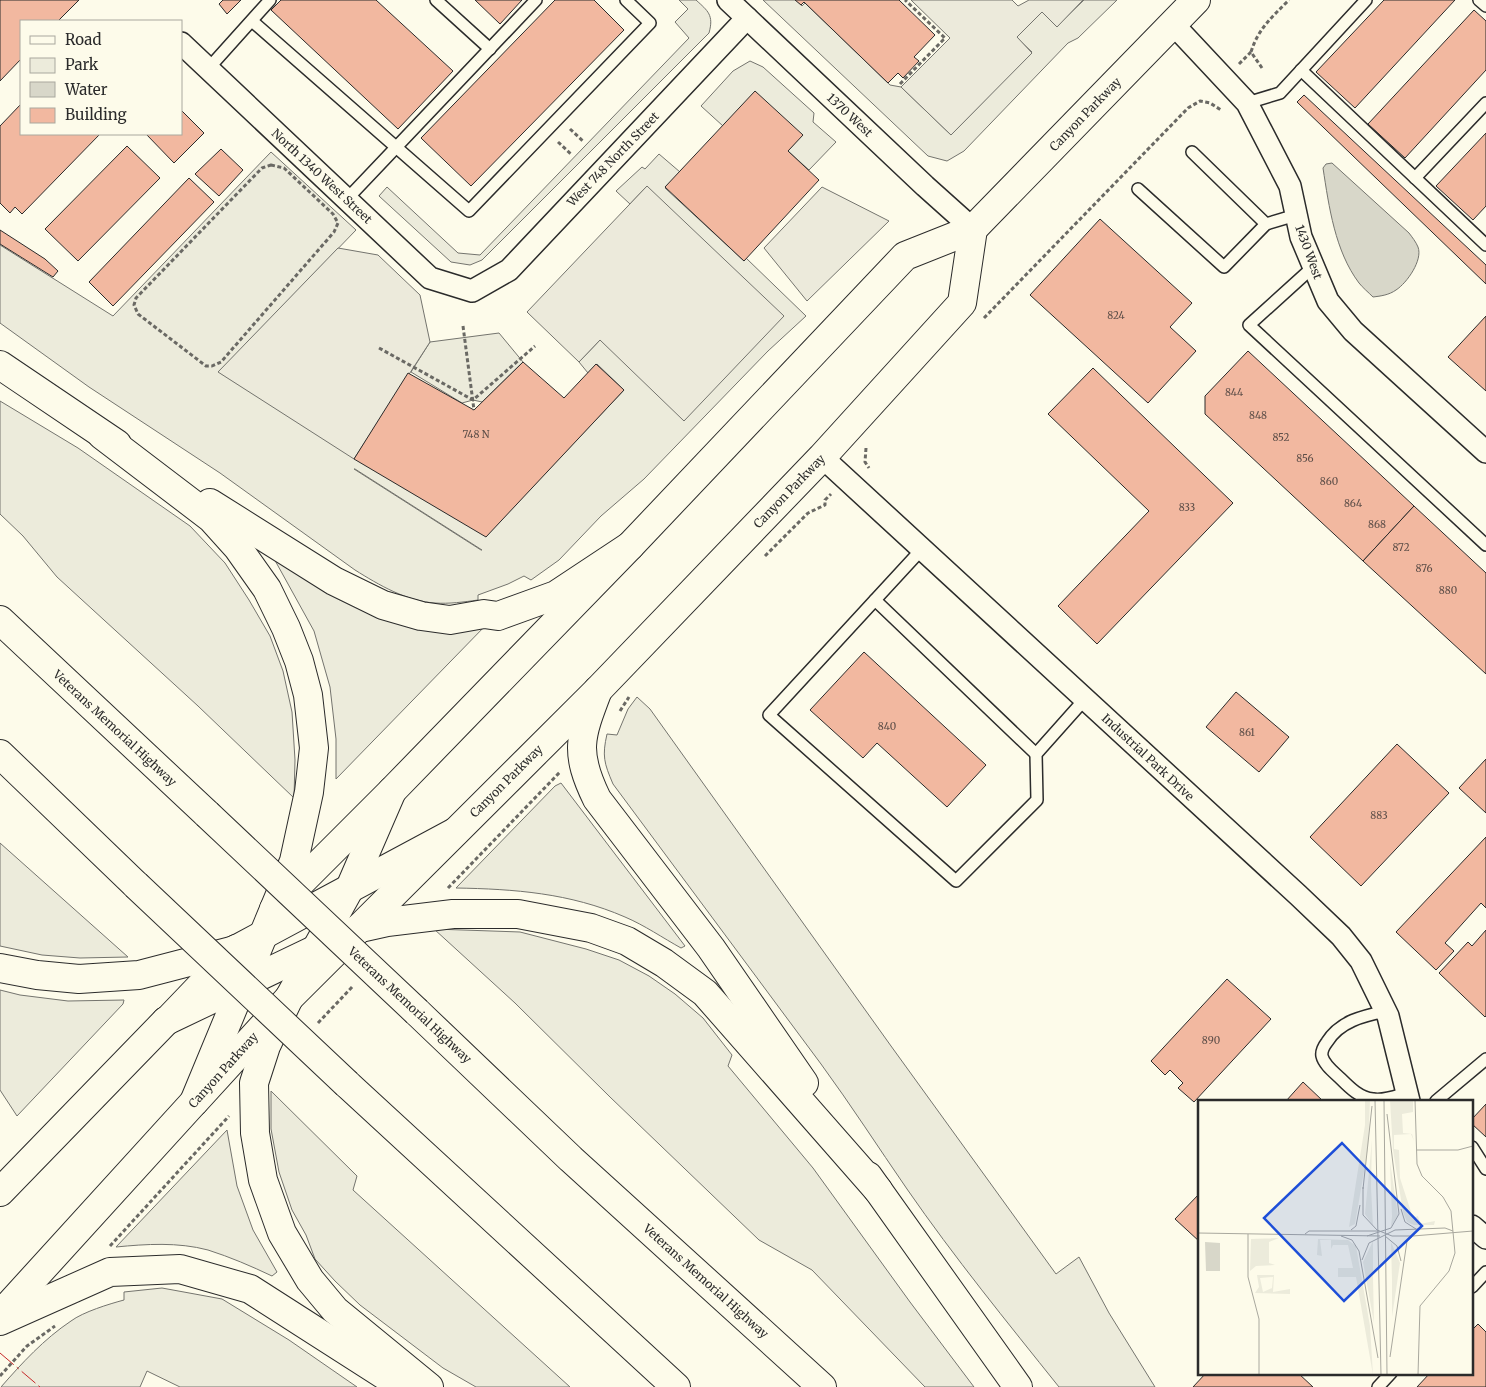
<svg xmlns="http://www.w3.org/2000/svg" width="1486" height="1387" viewBox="0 0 1486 1387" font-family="Merriweather,serif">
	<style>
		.green { fill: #ecebdb; stroke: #74746e; fill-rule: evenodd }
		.parking { fill: #eceadb; stroke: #74746e }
		.water { fill: #d8d7c9; stroke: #74746e }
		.building { fill: #f2b8a0; stroke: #2b2b2b }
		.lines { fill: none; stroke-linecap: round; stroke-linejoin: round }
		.service-casing { stroke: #2b2b2b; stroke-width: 14 }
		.minor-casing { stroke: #2b2b2b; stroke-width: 24 }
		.secondary-casing { stroke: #2b2b2b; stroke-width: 30 }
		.trunk-casing { stroke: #2b2b2b; stroke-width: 30 }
		.motorway-casing { stroke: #2b2b2b; stroke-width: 30 }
		.path { stroke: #6a6964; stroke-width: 3; stroke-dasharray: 4 2.5; stroke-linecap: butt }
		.service { stroke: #fdfbea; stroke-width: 11 }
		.minor { stroke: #fdfbea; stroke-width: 21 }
		.secondary { stroke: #fdfbea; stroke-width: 28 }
		.trunk { stroke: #fdfbea; stroke-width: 28 }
		.motorway { stroke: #fdfbea; stroke-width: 28 }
		.motorway-bridge-casing { stroke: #2b2b2b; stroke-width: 30; stroke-linecap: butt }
		.motorway-bridge { stroke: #fdfbea; stroke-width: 28 }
		.power { stroke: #c62828; stroke-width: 1; stroke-dasharray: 18 4 2.5 4; stroke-linecap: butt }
		.labels { text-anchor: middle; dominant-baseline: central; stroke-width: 4; stroke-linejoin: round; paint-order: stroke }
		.number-label { font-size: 10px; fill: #5d4e48 }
		.street-label { font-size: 12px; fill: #2b2b2b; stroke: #fdfbea }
		.inset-road { fill: none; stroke: #a9a89e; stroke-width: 1 }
		.view { fill: #1d4ed8; fill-opacity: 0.15; stroke: #1d4ed8; stroke-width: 2.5 }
		.inset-edge { fill: none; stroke: #2b2b2b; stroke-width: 2.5 }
	</style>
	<rect width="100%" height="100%" fill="#fdfbea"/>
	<g class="green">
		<path d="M679,0H696C708,11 714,15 709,33L482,260L470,265L451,262L379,196L387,187L458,253L480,255L689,38L675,22L688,9Z"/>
		<path d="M763,0H796L802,6L805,3L890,85L901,87L951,135L1032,52L1016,37L1042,12L1057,26L1084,0H1117L1078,38L1068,43L964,151L947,161L928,156Z"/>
		<path d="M750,61L763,67L814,113L813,122L836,142L809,170L788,151L802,135L723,126L701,106L733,71Z"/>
		<path d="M271,152L356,230L219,372L486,536L624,390L597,364L588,373L579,362L600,340L647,186L630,204L616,191L642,167L645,169L659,154L680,172L665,188L744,261L746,258L806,316L768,351L644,479L601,516L559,560L531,580L524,576L508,584L478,595V600C464,602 449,604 435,603C406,601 379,585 355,570L220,473L89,387L0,323V245L113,316ZM354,469H355L482,550H481Z"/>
		<path d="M499,333L523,362L482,402L473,400L462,403L411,372L430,342Z"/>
		<path d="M0,401L78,448L190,526L225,563L249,600L270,636L283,671L292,712L295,760L294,798L198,706L57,577L23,536L0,514Z"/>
		<path d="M272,555L315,578L487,624L336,779V739L330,687L314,631Z"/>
		<path d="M637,697L650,709L891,1046L1056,1274L1079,1257L1109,1313L1155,1387H1059C1007,1322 954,1257 907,1189C878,1147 851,1105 821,1064L613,784C604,763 602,756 607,734L617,735L628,709Z"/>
		<path d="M561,783L685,946L681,948C663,938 644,925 625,917C570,893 514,889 456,888L555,786Z"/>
		<path d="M0,843L128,957L80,958L42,955L0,946Z"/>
		<path d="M434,929L520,932L586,949L619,960L649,976L675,994L703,1018L732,1055L728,1066L813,1168L910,1302L974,1387H925L812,1270L759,1240L610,1097L515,1003Z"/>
		<path d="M0,990L20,995L68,1001L124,1000L123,1004L17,1116L0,1090Z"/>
		<path d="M271,1091L357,1176L353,1190L570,1387H476L443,1368L360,1305L335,1281L315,1259L306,1235L292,1210L279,1172L271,1129Z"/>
		<path d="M227,1130L237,1186L253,1230L277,1272L272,1276C251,1266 230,1257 208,1250C178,1242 146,1244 116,1247Z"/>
		<path d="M162,1288L222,1299L289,1340L357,1387H180L147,1371L140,1387H1C22,1363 44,1339 71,1321C83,1312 109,1304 124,1300V1292Z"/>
	</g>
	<g class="parking">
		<path d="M911,0H1012L1018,6L1029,0H1083L1057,27L1042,12L1017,37L1032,53L951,135L901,87L950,38Z"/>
		<path d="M647,186L784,316L684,421L600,340L579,362L527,312Z"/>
		<path d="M822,187L889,221L807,301L764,248Z"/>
		<path d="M338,248L378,255L420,295L430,342L354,459L218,372Z"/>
	</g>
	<path class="water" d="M1332,163L1409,233C1412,237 1416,242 1418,247C1423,260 1407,283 1396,290C1389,295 1381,296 1373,297C1368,292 1363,288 1359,283C1335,251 1329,207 1323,168L1326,164Z"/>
	<g class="building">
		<path d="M0,0H79L58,21H21V59L0,81Z"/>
		<path d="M223,0H241L227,14L219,4Z"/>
		<path d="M281,0H376L453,71L398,129L271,10Z"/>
		<path d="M475,0H522L500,24Z"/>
		<path d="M555,0H594L624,30L471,186L421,138Z"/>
		<path d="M795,0H899L935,35L914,57L919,61L903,78L898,73L888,83L804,2L801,5Z"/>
		<path d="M1384,0H1455L1355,108L1316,72Z"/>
		<path d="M1474,10L1486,21V70L1405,158L1368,124Z"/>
		<path d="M755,91L803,135L788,151L819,180L744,261L665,187Z"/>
		<path d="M1304,95L1486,265V284L1297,102Z"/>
		<path d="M21,104V134H100L22,214L15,207L10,213L0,203V126Z"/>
		<path d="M181,110L204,133L174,163L146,134H181Z"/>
		<path d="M1486,133V206L1473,220L1436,186Z"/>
		<path d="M127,146L160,178L78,261L45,229Z"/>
		<path d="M221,149L243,170L219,196L195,174Z"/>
		<path d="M189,178L214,202L113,306L89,282Z"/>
		<path d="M1100,219L1192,303L1170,327L1196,351L1148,403L1030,295Z"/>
		<path d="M0,230L45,259L58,271L53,277L0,244Z"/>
		<path d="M1486,316V391L1448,357Z"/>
		<path d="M1248,351L1414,506L1363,561L1205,414V396Z"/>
		<path d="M523,362L564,398L596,364L624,390L486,537L354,459L408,373L474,410Z"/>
		<path d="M1093,368L1233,503L1097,644L1058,606L1149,511L1048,414Z"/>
		<path d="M1414,506L1486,573V674L1363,561Z"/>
		<path d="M864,652L986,765L947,807L877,743L863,758L810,710Z"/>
		<path d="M1236,692L1289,737L1259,772L1206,727Z"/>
		<path d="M1397,744L1449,793L1361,886L1310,837Z"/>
		<path d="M1486,759V813L1459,788Z"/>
		<path d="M1486,837V908L1481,903L1445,943L1454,951L1436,970L1396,932Z"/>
		<path d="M1486,930V1016L1485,1017L1439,973L1468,942L1472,946Z"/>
		<path d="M1227,979L1271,1019L1194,1102L1178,1088L1183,1083L1170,1070L1165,1075L1151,1061Z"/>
		<path d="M1303,1082L1323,1101H1286Z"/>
		<path d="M1486,1104V1137L1472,1124V1119Z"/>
		<path d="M1200,1193V1242L1175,1219Z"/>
		<path d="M1478,1324L1486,1332V1387H1417L1430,1373H1472V1330Z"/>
		<path d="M1206,1373H1298L1313,1387H1193Z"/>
	</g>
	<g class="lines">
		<defs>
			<g id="service">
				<path d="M436,0L490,49"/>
				<path d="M1479,0L1486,6"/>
				<path d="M252,21L469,211L650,23L626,0"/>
				<path d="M208,69L270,0"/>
				<path d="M1301,70L1486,245"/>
				<path d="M1247,103L1280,93L1366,0"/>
				<path d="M1192,152L1266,224"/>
				<path d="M1415,178L1486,103"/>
				<path d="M1138,189L1224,267L1266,224L1296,215"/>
				<path d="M347,199L536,0"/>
				<path d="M1313,267L1249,325L1486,545"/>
				<path d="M922,549L769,715L956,881L1037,800L1036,754L1085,699"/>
				<path d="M875,600L1036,754"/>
				<path d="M1386,1011C1363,1016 1340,1021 1327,1042C1324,1046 1321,1051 1322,1056C1324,1065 1335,1073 1341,1079C1350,1088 1360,1098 1373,1099C1384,1101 1396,1096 1406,1093"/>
				<path d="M1436,1101L1486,1059"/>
				<path d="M1472,1147L1486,1169"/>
				<path d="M1472,1287L1486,1272"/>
				<path d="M1378,1387L1391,1373"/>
			</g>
			<g id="minor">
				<path d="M728,0L925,186L973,229"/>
				<path d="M1173,24L1247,103L1290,186L1301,237L1328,301L1353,331L1486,452"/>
				<path d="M181,43L430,278L472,291L509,270L747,18"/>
				<path d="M822,457L1298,895L1341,936L1361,961L1388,1016L1409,1101"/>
				<path d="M1472,1226L1486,1238"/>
			</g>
			<g id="secondary">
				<path d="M274,909L392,791L630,546L905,256L973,229L1196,0"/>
				<path d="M169,1019L236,949"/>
				<path d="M196,1100L289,998L598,690L822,457L962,303L973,229"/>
			</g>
			<g id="trunk">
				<path d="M0,1192L166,1021"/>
				<path d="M0,1315L194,1102"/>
			</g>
			<g id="motorway">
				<path d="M0,365L117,444"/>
				<path d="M102,435L211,518L238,548L267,589L286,628L299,661L308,695L314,748L309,792L294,861L194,1102"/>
				<path d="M210,503L334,581L383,605L421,616L450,620L484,614L498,616L556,595L630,546"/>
				<path d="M0,620L207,814"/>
				<path d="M598,690C580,737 574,752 597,799L711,948L804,1083"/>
				<path d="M0,754L136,885"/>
				<path d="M392,791L350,888L289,998L266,1046L254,1083L255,1133L263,1180L282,1233L310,1280L335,1310L429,1387"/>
				<path d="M0,968L37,975L79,979L139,975L235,950L455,832"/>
				<path d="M417,1012L571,1159L822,1387"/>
				<path d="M166,1021L360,928L387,922L453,914H518L591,928L627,941L664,963L705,993L878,1190"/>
				<path d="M347,1084L676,1387"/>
				<path d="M868,1176L1018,1387"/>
				<path d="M0,1321L110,1272L180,1269L250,1289L403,1387"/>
			</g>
		</defs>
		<use href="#service" class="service-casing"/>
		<use href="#minor" class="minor-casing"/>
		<use href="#secondary" class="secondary-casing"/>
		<use href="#trunk" class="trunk-casing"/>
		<use href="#motorway" class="motorway-casing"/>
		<g class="path">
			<path d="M1239,64L1251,52"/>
			<path d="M1262,68L1251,52C1258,29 1272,17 1289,0"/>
			<path d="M900,84L945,38L905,0"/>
			<path d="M570,129L584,142"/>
			<path d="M558,142L572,155"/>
			<path d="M271,165L284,168L333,214L338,223L334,232L221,362L212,366H206L138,314L134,305L136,298L262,168Z"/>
			<path d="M984,318L1188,108L1200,101L1210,103L1221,110"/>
			<path d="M463,326L474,410"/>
			<path d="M379,348L473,400L535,346"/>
			<path d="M866,448L865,462L869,468"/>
			<path d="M765,556L808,513L825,505V500L831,494"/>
			<path d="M620,711L629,697"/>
			<path d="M448,888L560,772"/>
			<path d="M318,1023L353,986"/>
			<path d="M110,1246L229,1116"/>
			<path d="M0,1376L27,1346L55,1326"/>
		</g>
		<use href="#service" class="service"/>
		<use href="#minor" class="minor"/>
		<use href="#secondary" class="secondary"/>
		<use href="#trunk" class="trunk"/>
		<use href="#motorway" class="motorway"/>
		<defs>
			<g id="motorway-bridge">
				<path d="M207,814L417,1012"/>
				<path d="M136,885L347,1084"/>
			</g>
		</defs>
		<use href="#motorway-bridge" class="motorway-bridge-casing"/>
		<use href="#motorway-bridge" class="motorway-bridge"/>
		<path class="power" d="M0,1353L40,1387"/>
	</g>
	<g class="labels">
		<g class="number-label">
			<text x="1116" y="315">824</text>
			<text x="1234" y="392">844</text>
			<text x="1258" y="415">848</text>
			<text x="476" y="434">748 N</text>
			<text x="1281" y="437">852</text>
			<text x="1305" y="458">856</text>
			<text x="1329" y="481">860</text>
			<text x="1353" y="503">864</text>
			<text x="1187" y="507">833</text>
			<text x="1377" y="524">868</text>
			<text x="1401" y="547">872</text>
			<text x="1424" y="568">876</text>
			<text x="1448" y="590">880</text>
			<text x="887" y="726">840</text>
			<text x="1247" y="732">861</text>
			<text x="1379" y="815">883</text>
			<text x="1211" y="1040">890</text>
		</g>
		<g class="street-label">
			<text transform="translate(1085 114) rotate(-46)">Canyon Parkway</text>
			<text transform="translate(850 115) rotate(43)">1370 West</text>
			<text transform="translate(613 159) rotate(-46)">West 748 North Street</text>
			<text transform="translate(322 176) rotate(43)">North 1340 West Street</text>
			<text transform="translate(1309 252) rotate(70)">1430 West</text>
			<text transform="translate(789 491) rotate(-46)">Canyon Parkway</text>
			<text transform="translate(115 728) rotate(43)">Veterans Memorial Highway</text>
			<text transform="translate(1148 757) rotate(43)">Industrial Park Drive</text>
			<text transform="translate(506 781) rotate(-45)">Canyon Parkway</text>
			<text transform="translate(410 1005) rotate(43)">Veterans Memorial Highway</text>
			<text transform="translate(223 1070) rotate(-48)">Canyon Parkway</text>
			<text transform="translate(706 1281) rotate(42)">Veterans Memorial Highway</text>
		</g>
	</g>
	<g transform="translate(1198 1100)">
		<rect width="275" height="275" fill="#fdfbea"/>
		<path d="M167,0H172L170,48L157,124L151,127L167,25ZM192,0H215V12L204,14L205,33L214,34L216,41L213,34L196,35V49L201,50L202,78L215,118L220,116L222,124L237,121L236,125H216L209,122L205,112L195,50ZM174,40L173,87L175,126L167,114ZM192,62L200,115L193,127L194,116ZM81,138L71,142V163L77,165L58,166L52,171L53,139ZM120,139L150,140L158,146L172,226L175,275L158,177H140V168H155L150,145H135L133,149V140H122L124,156L119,155ZM175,141V178L176,223L165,162ZM193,142L202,163L194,217V180ZM59,175H76L75,192L92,189V194L57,193L61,187ZM75,177L74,188L65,192L62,178Z" fill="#ecebdb" fill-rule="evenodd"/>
		<path d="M7,142L22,143V171H8Z" fill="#d8d7c9"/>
		<path class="inset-road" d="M177,0L183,275M186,0L189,275M217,0L219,64L224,76L245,97L253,111L257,153L251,171L222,206L220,275M218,50H260L275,46M165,87V115L179,130L194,136H215L275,131M165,89L174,6M203,109L207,122L218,129M153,130L158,126L162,105M0,133L182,136M50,134V177L61,219V275M107,134L111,131H181M143,136L154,140L161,151L180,258M169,136L193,128L201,114L189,14M187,136L199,146L203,161M164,160L171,143L197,130L247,128L255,131M192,257L209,141L214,137"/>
		<path class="view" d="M144,43L224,126L146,201L66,118Z"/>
		<rect width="275" height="275" class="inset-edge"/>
	</g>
	<rect x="20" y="20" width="162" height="115" fill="#fdfbea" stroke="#a9a89e"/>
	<rect x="30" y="36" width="25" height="8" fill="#fdfbea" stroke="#a9a89e"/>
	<text x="65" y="45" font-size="15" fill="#2b2b2b">Road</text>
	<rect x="30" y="58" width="25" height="15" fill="#ecebdb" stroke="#a9a89e"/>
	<text x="65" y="70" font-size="15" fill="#2b2b2b">Park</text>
	<rect x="30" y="82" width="25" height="15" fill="#d8d7c9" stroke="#a9a89e"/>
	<text x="65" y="95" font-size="15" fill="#2b2b2b">Water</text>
	<rect x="30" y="108" width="25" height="15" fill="#f2b8a0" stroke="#a9a89e"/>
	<text x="65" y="120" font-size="15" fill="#2b2b2b">Building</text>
</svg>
